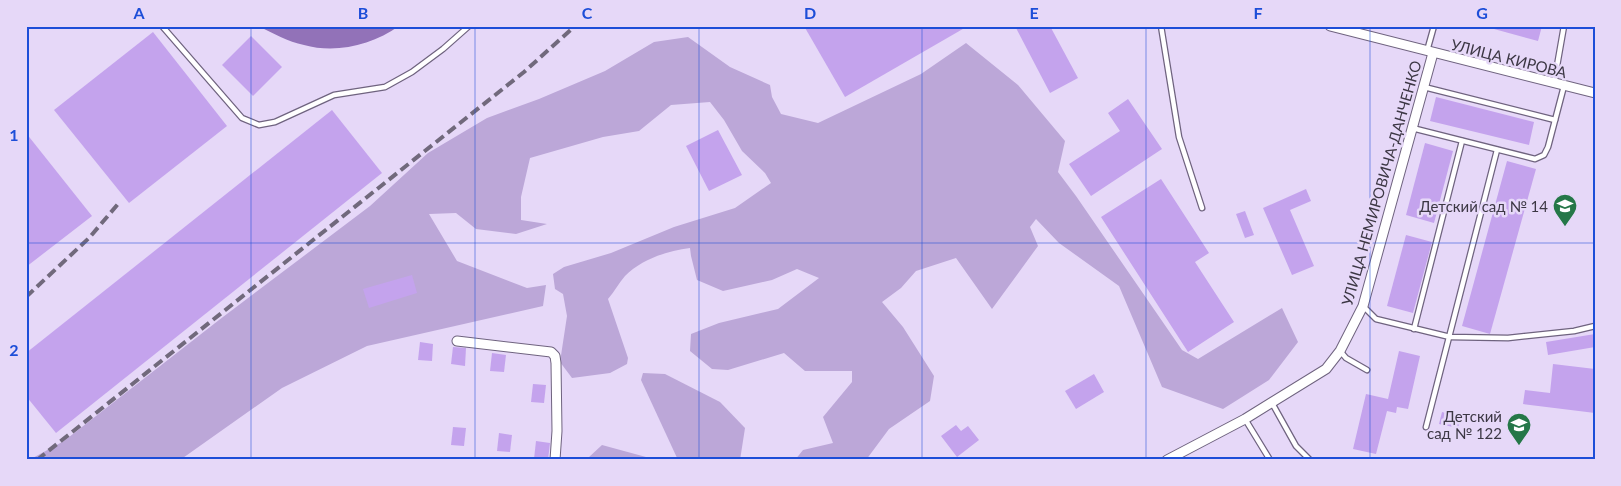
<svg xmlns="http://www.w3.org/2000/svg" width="1621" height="486" viewBox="0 0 1621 486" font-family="Lato,sans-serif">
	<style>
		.green { fill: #bca7d8 }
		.water { fill: #9272b8 }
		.building { fill: #c4a3ed }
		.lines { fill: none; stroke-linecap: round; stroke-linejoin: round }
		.service-casing { stroke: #6f637f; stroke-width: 7 }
		.minor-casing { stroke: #6f637f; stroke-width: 11 }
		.service { stroke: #fff; stroke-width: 4.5 }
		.minor { stroke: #fff; stroke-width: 9 }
		.rail { stroke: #71697c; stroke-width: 4; stroke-dasharray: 10 5; stroke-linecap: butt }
		.grid { fill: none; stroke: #1d4ed8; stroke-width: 1; stroke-opacity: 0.55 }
		.labels { text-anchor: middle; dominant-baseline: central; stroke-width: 5; stroke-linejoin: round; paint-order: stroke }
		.street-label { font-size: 15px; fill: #3c3744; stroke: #e6d8f8 }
		.poi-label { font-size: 15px; fill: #3c3744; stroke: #e6d8f8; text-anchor: end }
		.neatline { fill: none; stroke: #1d4ed8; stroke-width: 2 }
		.grid-label { font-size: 16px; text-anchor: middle; font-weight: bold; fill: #1d4ed8 }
	</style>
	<rect width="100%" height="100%" fill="#e6d8f8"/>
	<g class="green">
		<path d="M688,37L730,67L770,85L772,97L781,114L818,123L921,74L966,43L1018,85L1065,141L1058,172L1076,196L1182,350L1198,359L1282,308L1298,342L1269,380L1223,409L1162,387L1119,286L1059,243L1036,219L1030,227L1038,246L992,309L956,258L916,271L901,288L882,302L903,327L934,376L930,401L889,429L866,460H795L803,450L833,443L823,417L852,382V371H805L784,353L728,370L712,369L690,351L691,334L719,323L778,309L819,278L797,269L772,280L723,291L697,280L691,256L690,248C667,251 642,259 625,276C619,283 614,292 608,299L628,358L627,364L610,373L572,378L560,362L567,316L563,294L555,289L553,274L564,267L611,253L674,227L735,208L771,183L765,173L742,151L724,120L710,102L671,105L639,131L603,137L530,158L521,197V220L547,224L516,234L476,229L456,213L429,214L457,261L527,288L546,285L543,306L367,346L282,388L180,460H29L64,441L219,320L370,206L428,153L487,118L539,99L605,71L654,42Z"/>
		<path d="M643,373L665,374L720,402L745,428L740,460H678L641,380Z"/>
		<path d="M602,445L657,460H588V458Z"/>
	</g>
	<path class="water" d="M258,26H399C372,45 336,54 304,45C288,42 273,33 258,26Z"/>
	<g class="building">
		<path d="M804,26H968L845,97Z"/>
		<path d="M1015,26H1050L1078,78L1050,93Z"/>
		<path d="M1494,26H1542L1538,41L1494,29Z"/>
		<path d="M153,32L227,126L129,203L54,110Z"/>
		<path d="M251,36L282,67L253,96L222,65Z"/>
		<path d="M1436,97L1534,122L1529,145L1430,121Z"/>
		<path d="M1128,99L1162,149L1091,196L1069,164L1120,131L1108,113Z"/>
		<path d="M332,110L382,173L56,433L26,396V353Z"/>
		<path d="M718,130L742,175L709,191L686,146Z"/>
		<path d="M26,133L92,216L26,267Z"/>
		<path d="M1425,143L1453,151L1434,223L1406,215Z"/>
		<path d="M1507,161L1536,169L1490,334L1462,326Z"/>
		<path d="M1161,179L1209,253L1195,262L1234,322L1188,352L1101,217Z"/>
		<path d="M1306,189L1311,201L1290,210L1314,266L1292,275L1263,208Z"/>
		<path d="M1245,211L1254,235L1245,238L1236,214Z"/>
		<path d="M1406,235L1432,242L1413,313L1387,306Z"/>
		<path d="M412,275L417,293L369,308L363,289Z"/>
		<path d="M1595,334V347L1548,355L1546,342Z"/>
		<path d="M420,342L433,344L432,361L418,360Z"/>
		<path d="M453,347L466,348L465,366L451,364Z"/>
		<path d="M1399,351L1420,356L1408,409L1397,407L1396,413L1387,411L1376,454L1353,449L1366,394L1388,399Z"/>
		<path d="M492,353L506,355L504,372L490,371Z"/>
		<path d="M1553,364L1595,369V413L1523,404L1525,390L1550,393Z"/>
		<path d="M1094,374L1104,392L1076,409L1065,391Z"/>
		<path d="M533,384L546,385L544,403L531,402Z"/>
		<path d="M1442,412L1461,417L1458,428L1439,424Z"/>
		<path d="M956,425L961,431L968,426L979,440L957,457L941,436Z"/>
		<path d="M453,427L466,428L464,446L451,445Z"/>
		<path d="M499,433L512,435L510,452L497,451Z"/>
		<path d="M536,441L550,443L548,460L534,459Z"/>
	</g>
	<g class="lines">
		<defs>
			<g id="service">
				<path d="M162,26L242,118L259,125L275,122L334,95L385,87L412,72L443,49L469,26"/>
				<path d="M1161,26L1179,137L1202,208"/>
				<path d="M1427,51L1434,26"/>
				<path d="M1554,83L1564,26"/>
				<path d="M1424,87L1555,120"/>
				<path d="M1412,128L1535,159L1544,155L1548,147L1564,86"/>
				<path d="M1363,306L1376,319L1450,337L1508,338L1574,331L1595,326"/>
				<path d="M1414,329L1462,141"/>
				<path d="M1340,351L1346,358L1367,370"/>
				<path d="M1272,403L1296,446L1310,460"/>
				<path d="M1245,419L1270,460"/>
				<path d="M1426,427L1497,150"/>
			</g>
			<g id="minor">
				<path d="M1330,26L1595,93"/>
				<path d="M457,341L551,352L555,356L556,363L557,431L555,460"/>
				<path d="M1167,460L1245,419L1326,369L1340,351L1363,306L1433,53"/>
			</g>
		</defs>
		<use href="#service" class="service-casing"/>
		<use href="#minor" class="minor-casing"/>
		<use href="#service" class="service"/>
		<use href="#minor" class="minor"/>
		<g class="rail">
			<path d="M26,297L89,238L118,204"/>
			<path d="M37,460L524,72L575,26"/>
		</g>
	</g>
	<path class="grid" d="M251,26V460M475,26V460M699,26V460M922,26V460M1146,26V460M1370,26V460M26,243H1595"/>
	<defs>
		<symbol id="school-pin" viewBox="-11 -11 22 30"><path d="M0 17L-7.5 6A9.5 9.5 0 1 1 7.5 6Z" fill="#257748" stroke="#e6d8f8"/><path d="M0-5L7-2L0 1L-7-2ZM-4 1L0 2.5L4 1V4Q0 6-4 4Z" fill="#fff"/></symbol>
	</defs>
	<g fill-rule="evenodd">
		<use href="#school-pin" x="1551" y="192" width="28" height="38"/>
		<use href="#school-pin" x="1505" y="411" width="28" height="38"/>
	</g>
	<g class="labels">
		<g class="street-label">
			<text transform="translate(1509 58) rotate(14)">УЛИЦА КИРОВА</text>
			<text transform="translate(1381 183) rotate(-74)">УЛИЦА НЕМИРОВИЧА-ДАНЧЕНКО</text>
		</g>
		<g class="poi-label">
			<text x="1548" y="206">Детский сад № 14</text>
			<text x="1502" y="416">Детский<tspan x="1502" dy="17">сад № 122</tspan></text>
		</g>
	</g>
	<rect width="1621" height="486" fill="none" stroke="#e6d8f8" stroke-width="55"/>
	<rect x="28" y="28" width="1566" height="430" class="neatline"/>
	<g class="grid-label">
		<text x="139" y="19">A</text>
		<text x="363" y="19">B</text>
		<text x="587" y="19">C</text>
		<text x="810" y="19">D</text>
		<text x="1034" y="19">E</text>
		<text x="1258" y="19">F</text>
		<text x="1482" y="19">G</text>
		<text x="14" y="141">1</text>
		<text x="14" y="356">2</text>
	</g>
</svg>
